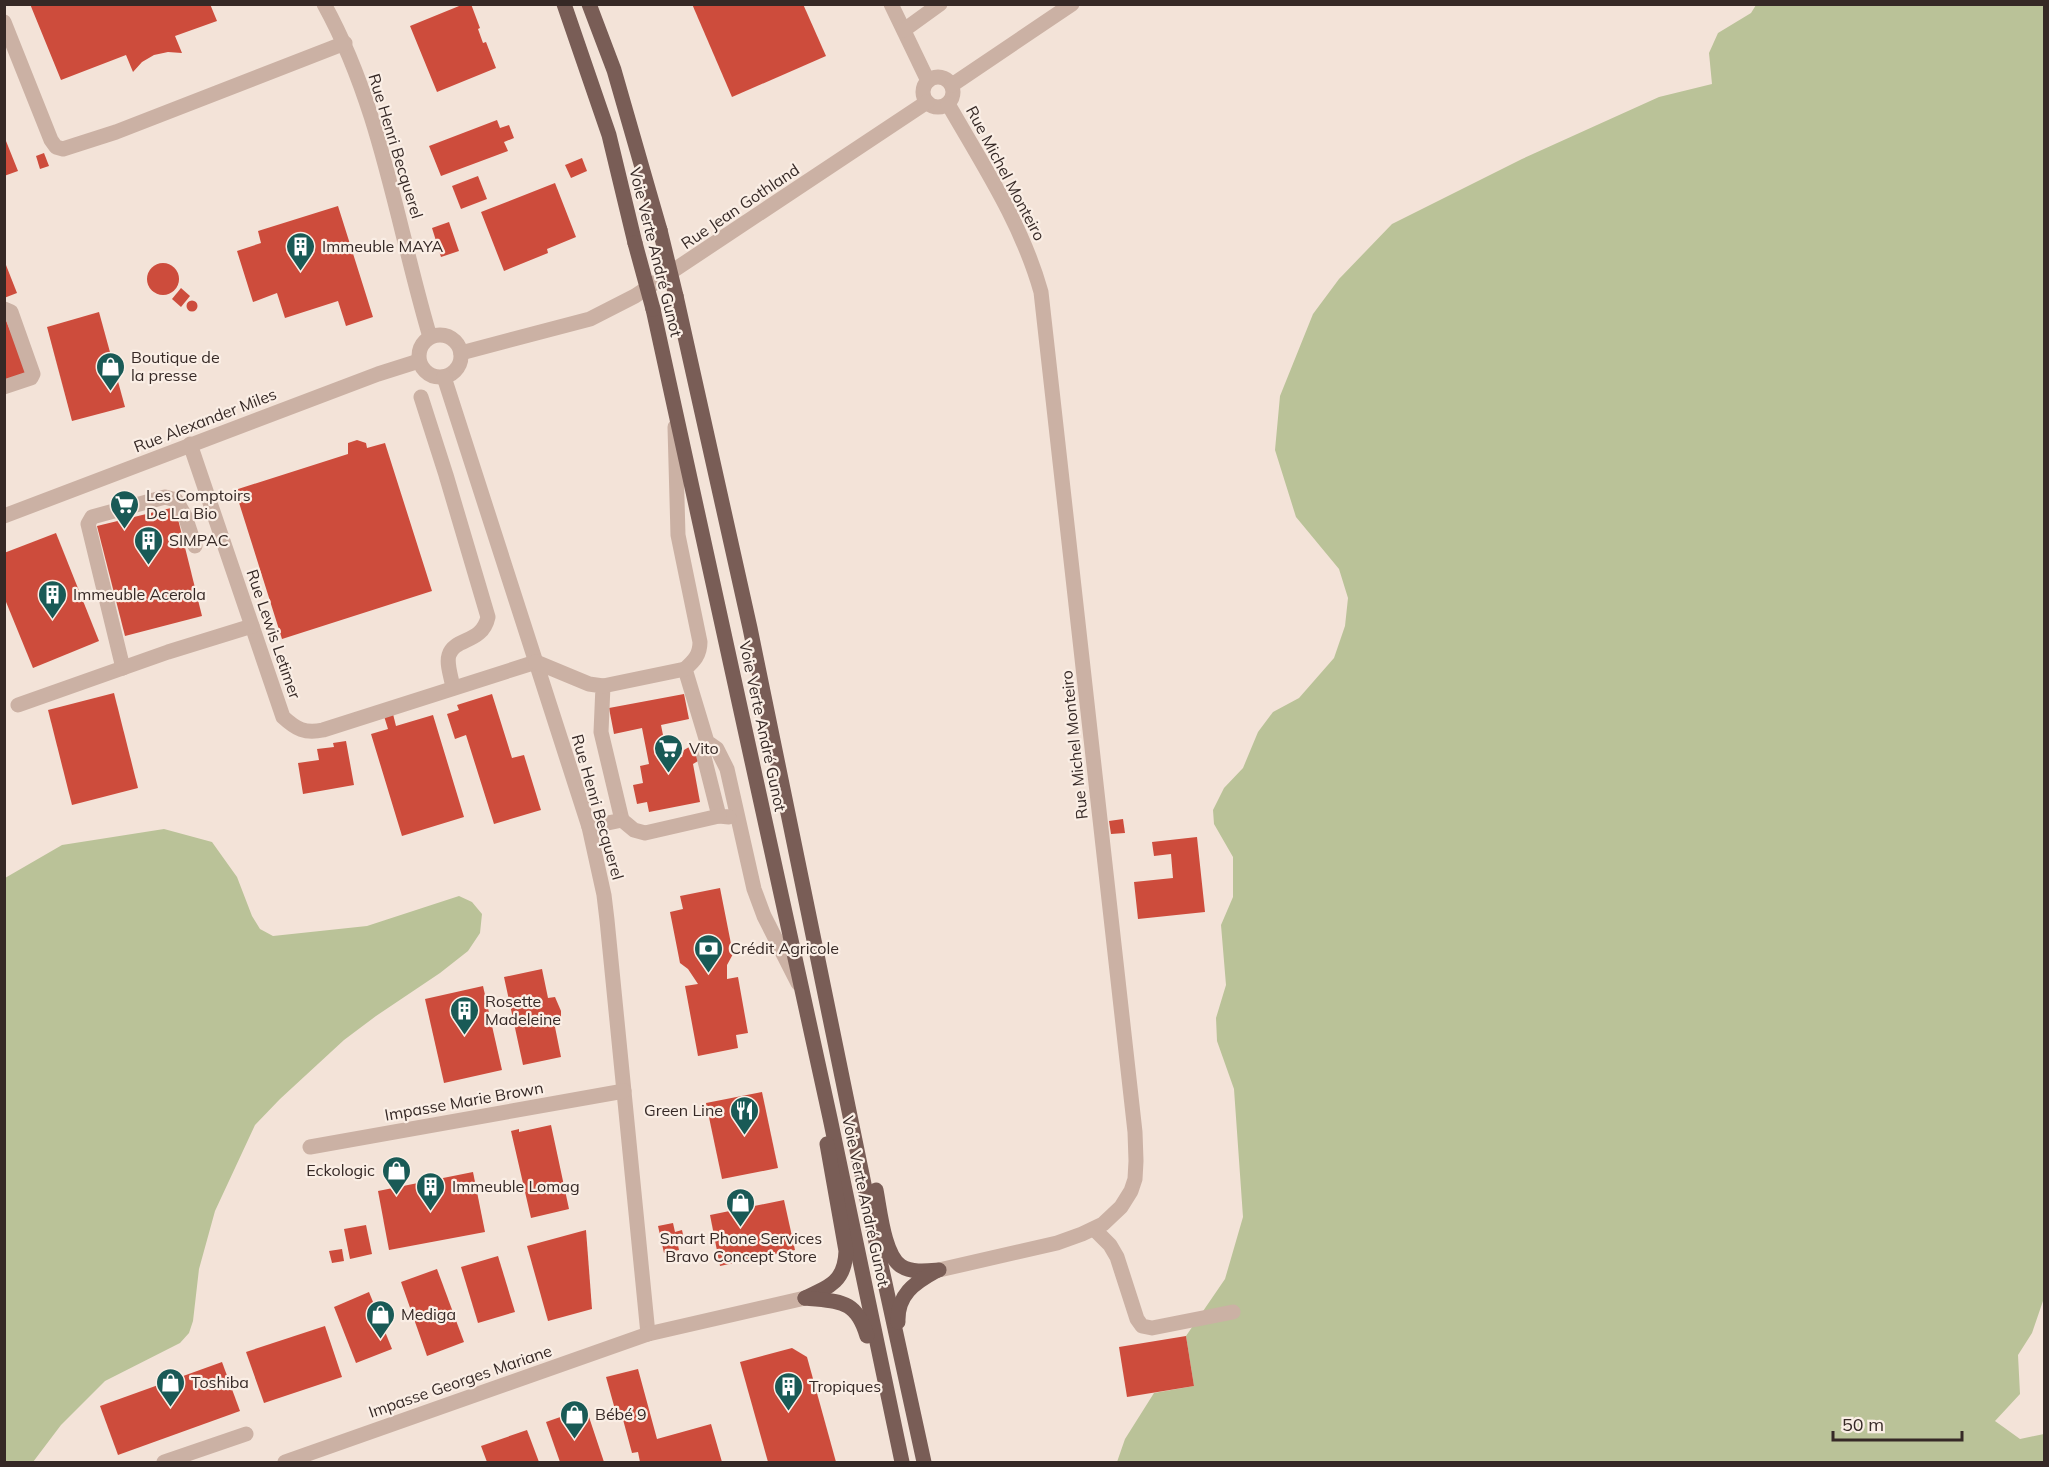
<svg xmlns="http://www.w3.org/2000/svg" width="2049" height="1467" viewBox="0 0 2049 1467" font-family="Mulish,sans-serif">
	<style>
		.green { fill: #bac298 }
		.building { fill: #cd4c3c }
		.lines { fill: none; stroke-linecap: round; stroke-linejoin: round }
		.minor { stroke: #cbb1a4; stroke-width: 15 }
		.major { stroke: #795d56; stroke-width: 15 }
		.major-bridge { stroke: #795d56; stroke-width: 15 }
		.labels { text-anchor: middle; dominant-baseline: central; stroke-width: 4.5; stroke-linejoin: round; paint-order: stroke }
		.street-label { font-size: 16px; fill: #362926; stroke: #faeee5 }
		.poi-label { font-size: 16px; fill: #362926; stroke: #faeee5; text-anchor: start }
	</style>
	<rect width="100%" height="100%" fill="#f3e3d8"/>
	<g class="green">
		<path d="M1756,5H2044V1298L2032,1333L2018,1355L2020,1394L1995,1421L2020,1439L2044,1434V1462H1117L1125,1439L1154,1393L1194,1386L1186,1336L1225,1279L1243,1217L1234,1089L1217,1041L1216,1018L1226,985L1221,925L1233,897V857L1214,824L1213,810L1224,788L1243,768L1258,732L1273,712L1299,698L1334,658L1345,626L1348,598L1339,569L1296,517L1275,450L1280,396L1313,314L1339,279L1392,224L1522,159L1659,97L1712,84L1709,53L1718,33L1751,13Z"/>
		<path d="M164,829L212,842L237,877L252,916L260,929L273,936L367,926L459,896L472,902L482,914L480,933L468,951L440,973L376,1016L344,1040L280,1099L255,1125L215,1211L199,1269L193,1321L189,1333L180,1343L105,1381L61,1425L33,1462H5V878L62,845Z"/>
	</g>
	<g class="building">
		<path d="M30,4H210L217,21L175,36L182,53L168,52L154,55L142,62L133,72L126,55L61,80Z"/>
		<path d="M464,4H471L480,28L478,29L483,43L486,42L496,68L437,92L410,26Z"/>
		<path d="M692,4H803L826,56L732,97Z"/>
		<path d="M497,120L500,128L509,125L514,138L504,142L508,151L441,176L429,146Z"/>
		<path d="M4,136L18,171L4,176Z"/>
		<path d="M44,153L49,166L40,169L36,156Z"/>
		<path d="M582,158L587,171L571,178L565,165Z"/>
		<path d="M478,176L487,199L461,209L452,186Z"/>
		<path d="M555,183L576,237L547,249L548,253L504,271L481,212Z"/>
		<path d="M338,206L373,317L346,326L338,301L285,318L277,293L253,302L237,251L261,243L258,231Z"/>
		<path d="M449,222L459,251L441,257L432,228Z"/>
		<path d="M4,260L17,293L4,298Z"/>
		<circle cx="163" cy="279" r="16"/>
		<path d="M181,288L190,296L181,307L172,299Z"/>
		<circle cx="192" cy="306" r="5.5"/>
		<path d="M99,312L125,407L72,421L47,327Z"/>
		<path d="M4,320H6L28,375L4,384Z"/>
		<path d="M357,440L366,443L367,448L385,443L432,591L282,639L235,490L348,454V443Z"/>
		<path d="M175,507L202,616L125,636L97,526Z"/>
		<path d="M56,533L99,641L33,668L4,597V553Z"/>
		<path d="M114,693L138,788L72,805L48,710Z"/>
		<path d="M492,694L512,758L524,755L541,810L494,824L466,735L455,739L447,714L459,710L457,705Z"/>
		<path d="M684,694L689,719L661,725L668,760L682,757L684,750L689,747L697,750L698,761L693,764L700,802L649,812L647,802L637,804L633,785L643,783L640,766L649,764L642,728L614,734L609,708Z"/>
		<path d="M393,714L396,726L433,715L464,817L402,836L371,734L388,729L384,716Z"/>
		<path d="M346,741L354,785L303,794L298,763L319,760L317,749L334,747L333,743Z"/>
		<path d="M1123,819L1125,833L1111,834L1109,821Z"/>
		<path d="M1197,837L1205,912L1138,919L1134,882L1173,878L1171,854L1154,856L1152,842Z"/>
		<path d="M720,888L733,954L727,965V979L738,977L748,1033L736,1035L738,1048L698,1056L685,986L698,984L688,969L680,963L670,912L683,909L680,896Z"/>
		<path d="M542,969L548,998L555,997L561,1011V1026L555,1027L561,1057L523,1065L504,977Z"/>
		<path d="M483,986L502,1070L444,1083L425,999Z"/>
		<path d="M762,1092L778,1168L722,1179L706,1103Z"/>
		<path d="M551,1125L569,1209L531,1218L511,1131L519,1129V1132Z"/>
		<path d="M473,1172L485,1232L389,1250L378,1191Z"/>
		<path d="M784,1200L795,1250L720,1266L710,1215Z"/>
		<path d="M673,1223L675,1232L682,1230L684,1239L677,1241L679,1250L664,1253L658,1226Z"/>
		<path d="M366,1225L372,1254L350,1259L344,1229Z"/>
		<path d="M586,1230L592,1309L548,1321L527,1246Z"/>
		<path d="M342,1249L344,1261L332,1263L329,1251Z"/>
		<path d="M498,1256L515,1312L478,1323L461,1267Z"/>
		<path d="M437,1269L464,1342L427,1356L401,1282Z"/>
		<path d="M369,1292L392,1349L356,1363L334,1307Z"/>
		<path d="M325,1326L342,1377L264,1403L246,1352Z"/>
		<path d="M1186,1336L1194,1386L1127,1397L1119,1347Z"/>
		<path d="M792,1348L807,1357L836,1462H768L740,1362Z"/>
		<path d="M222,1362L240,1411L118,1455L100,1406Z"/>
		<path d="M638,1369L657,1439L711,1424L722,1462H640L638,1452L632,1453L621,1412L616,1413L606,1377Z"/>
		<path d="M586,1408L604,1462H560L546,1422Z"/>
		<path d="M527,1430L539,1462H487L481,1446Z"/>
	</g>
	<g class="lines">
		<g class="minor">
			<path d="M324,4C381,107 397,226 430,337"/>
			<path d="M891,4L928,81"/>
			<path d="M4,22L51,140L56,147L63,149L116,132L345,43"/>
			<path d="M904,30L940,4"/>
			<circle cx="938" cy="92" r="15"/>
			<path d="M952,85L1072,4"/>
			<path d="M4,309L11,312L33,374L31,378L4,387"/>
			<circle cx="440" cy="356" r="21"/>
			<path d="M461,353L590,319L635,296L927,102"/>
			<path d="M444,377L589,827L604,895L607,920L648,1334"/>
			<path d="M421,397L446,475L488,617C482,644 455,637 449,655C446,664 452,679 453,688"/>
			<path d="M675,427L678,535L700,642C700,655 694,661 685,669L707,742L717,749L727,769L754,889L764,916L798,983"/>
			<path d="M190,444L283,717C296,729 305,734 323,730L536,662"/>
			<path d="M4,516L378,374L419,361"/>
			<path d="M536,662L589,684L603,686L601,732L622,820L589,827"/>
			<path d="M123,668L88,524L92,517L165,497L176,500L185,516L195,546"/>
			<path d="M603,686L685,669"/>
			<path d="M18,705L168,652L252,626"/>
			<path d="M707,742L703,753L719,816L729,817"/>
			<path d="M622,820L634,830L645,833L719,816"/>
			<path d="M310,1147L624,1091"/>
			<path d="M1094,1229L1110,1245L1117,1257L1137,1319L1142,1326L1152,1328L1233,1312"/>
			<path d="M939,1270L1057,1243L1082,1234L1103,1224L1121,1207L1131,1191L1135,1179L1136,1161L1135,1132L1041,292C1022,224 983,165 948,104"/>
			<path d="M164,1462L246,1434"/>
			<path d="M285,1462L648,1334L805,1298"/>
		</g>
		<g class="major">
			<path d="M564,4L609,135L635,243"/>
			<path d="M589,4L614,70L660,230"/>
			<path d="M676,296L750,628L873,1228L924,1462"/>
			<path d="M653,309L830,1118L902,1462"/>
			<path d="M876,1190C880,1210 884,1255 901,1266C912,1273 927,1271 939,1270"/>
			<path d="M805,1298C830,1287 845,1281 846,1251L827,1144"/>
			<path d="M805,1298C840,1302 856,1299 867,1336"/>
			<path d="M898,1322C897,1295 914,1283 936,1271"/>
		</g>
		<g class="major-bridge">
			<path d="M660,230L676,296"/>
			<path d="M635,243L653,309"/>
		</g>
	</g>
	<defs>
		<symbol id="building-pin" viewBox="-11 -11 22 30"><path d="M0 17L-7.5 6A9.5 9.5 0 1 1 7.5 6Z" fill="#195a56" stroke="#faeee5"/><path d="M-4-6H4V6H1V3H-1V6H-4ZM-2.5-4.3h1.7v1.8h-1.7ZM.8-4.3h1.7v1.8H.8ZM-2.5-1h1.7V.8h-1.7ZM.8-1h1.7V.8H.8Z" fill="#fff"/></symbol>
		<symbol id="shop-pin" viewBox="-11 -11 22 30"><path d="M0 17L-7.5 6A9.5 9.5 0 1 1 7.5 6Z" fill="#195a56" stroke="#faeee5"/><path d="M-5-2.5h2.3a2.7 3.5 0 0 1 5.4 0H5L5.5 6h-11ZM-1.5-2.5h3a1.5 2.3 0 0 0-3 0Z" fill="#fff"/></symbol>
		<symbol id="supermarket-pin" viewBox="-11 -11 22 30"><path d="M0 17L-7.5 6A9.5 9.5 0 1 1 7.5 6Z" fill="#195a56" stroke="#faeee5"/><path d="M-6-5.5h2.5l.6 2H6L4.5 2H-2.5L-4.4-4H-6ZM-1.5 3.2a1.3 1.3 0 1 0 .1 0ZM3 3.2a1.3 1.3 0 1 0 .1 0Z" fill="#fff"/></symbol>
		<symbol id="bank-pin" viewBox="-11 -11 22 30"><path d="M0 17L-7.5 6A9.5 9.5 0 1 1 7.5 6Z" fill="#195a56" stroke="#faeee5"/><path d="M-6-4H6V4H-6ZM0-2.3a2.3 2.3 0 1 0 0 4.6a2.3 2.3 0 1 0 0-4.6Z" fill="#fff"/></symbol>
		<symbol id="restaurant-pin" viewBox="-11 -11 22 30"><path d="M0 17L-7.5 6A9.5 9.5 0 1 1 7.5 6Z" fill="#195a56" stroke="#faeee5"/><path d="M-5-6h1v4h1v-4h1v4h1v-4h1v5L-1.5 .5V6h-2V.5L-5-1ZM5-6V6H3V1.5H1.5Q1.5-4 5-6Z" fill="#fff"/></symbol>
	</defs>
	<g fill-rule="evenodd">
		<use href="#building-pin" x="284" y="230" width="33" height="45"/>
		<use href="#shop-pin" x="94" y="350" width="33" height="45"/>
		<use href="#supermarket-pin" x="108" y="488" width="33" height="45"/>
		<use href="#building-pin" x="132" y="524" width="33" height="45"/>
		<use href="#building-pin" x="36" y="578" width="33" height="45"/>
		<use href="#supermarket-pin" x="652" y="732" width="33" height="45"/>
		<use href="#bank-pin" x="692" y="932" width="33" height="45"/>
		<use href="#building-pin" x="448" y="994" width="33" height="45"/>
		<use href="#restaurant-pin" x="728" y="1094" width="33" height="45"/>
		<use href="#shop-pin" x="380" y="1154" width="33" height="45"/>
		<use href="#building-pin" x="414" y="1170" width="33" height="45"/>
		<use href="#shop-pin" x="724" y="1186" width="33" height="45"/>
		<use href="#shop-pin" x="364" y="1298" width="33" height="45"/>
		<use href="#shop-pin" x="154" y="1366" width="33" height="45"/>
		<use href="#building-pin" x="772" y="1370" width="33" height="45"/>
		<use href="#shop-pin" x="558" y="1398" width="33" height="45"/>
	</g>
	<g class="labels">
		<g class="street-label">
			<text transform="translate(396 146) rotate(73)">Rue Henri Becquerel</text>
			<text transform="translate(1006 173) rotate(62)">Rue Michel Monteiro</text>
			<text transform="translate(740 206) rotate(-34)">Rue Jean Gothland</text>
			<text transform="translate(656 252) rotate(76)">Voie Verte André Gunot</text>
			<text transform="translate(205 420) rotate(-21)">Rue Alexander Miles</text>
			<text transform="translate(274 634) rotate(71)">Rue Lewis Letimer</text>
			<text transform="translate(763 726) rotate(78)">Voie Verte André Gunot</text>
			<text transform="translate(1074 745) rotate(-96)">Rue Michel Monteiro</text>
			<text transform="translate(598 807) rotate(74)">Rue Henri Becquerel</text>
			<text transform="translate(464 1101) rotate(-10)">Impasse Marie Brown</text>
			<text transform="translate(866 1201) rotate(78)">Voie Verte André Gunot</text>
			<text transform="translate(460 1381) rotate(-19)">Impasse Georges Mariane</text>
		</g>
		<g class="poi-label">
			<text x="322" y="246">Immeuble MAYA</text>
			<text x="131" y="357">Boutique de<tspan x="131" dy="18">la presse</tspan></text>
			<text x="146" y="495">Les Comptoirs<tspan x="146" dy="18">De La Bio</tspan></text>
			<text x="169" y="540">SIMPAC</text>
			<text x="73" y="594">Immeuble Acerola</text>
			<text x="689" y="748">Vito</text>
			<text x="730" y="948">Crédit Agricole</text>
			<text x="485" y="1001">Rosette<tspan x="485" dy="18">Madeleine</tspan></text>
			<text x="723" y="1110" text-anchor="end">Green Line</text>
			<text x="375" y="1170" text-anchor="end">Eckologic</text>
			<text x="452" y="1186">Immeuble Lomag</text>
			<text x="741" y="1238" text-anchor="middle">Smart Phone Services<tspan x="741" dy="18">Bravo Concept Store</tspan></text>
			<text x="401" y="1314">Mediga</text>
			<text x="191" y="1382">Toshiba</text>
			<text x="809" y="1386">Tropiques</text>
			<text x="595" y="1414">Bébé 9</text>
		</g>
	</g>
	<rect width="2049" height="1467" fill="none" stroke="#362926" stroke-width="12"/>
	<path d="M1833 1431v9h129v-9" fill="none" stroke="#362926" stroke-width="3"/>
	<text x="1842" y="1431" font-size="18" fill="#362926" stroke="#faeee5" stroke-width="4.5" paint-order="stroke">50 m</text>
</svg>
